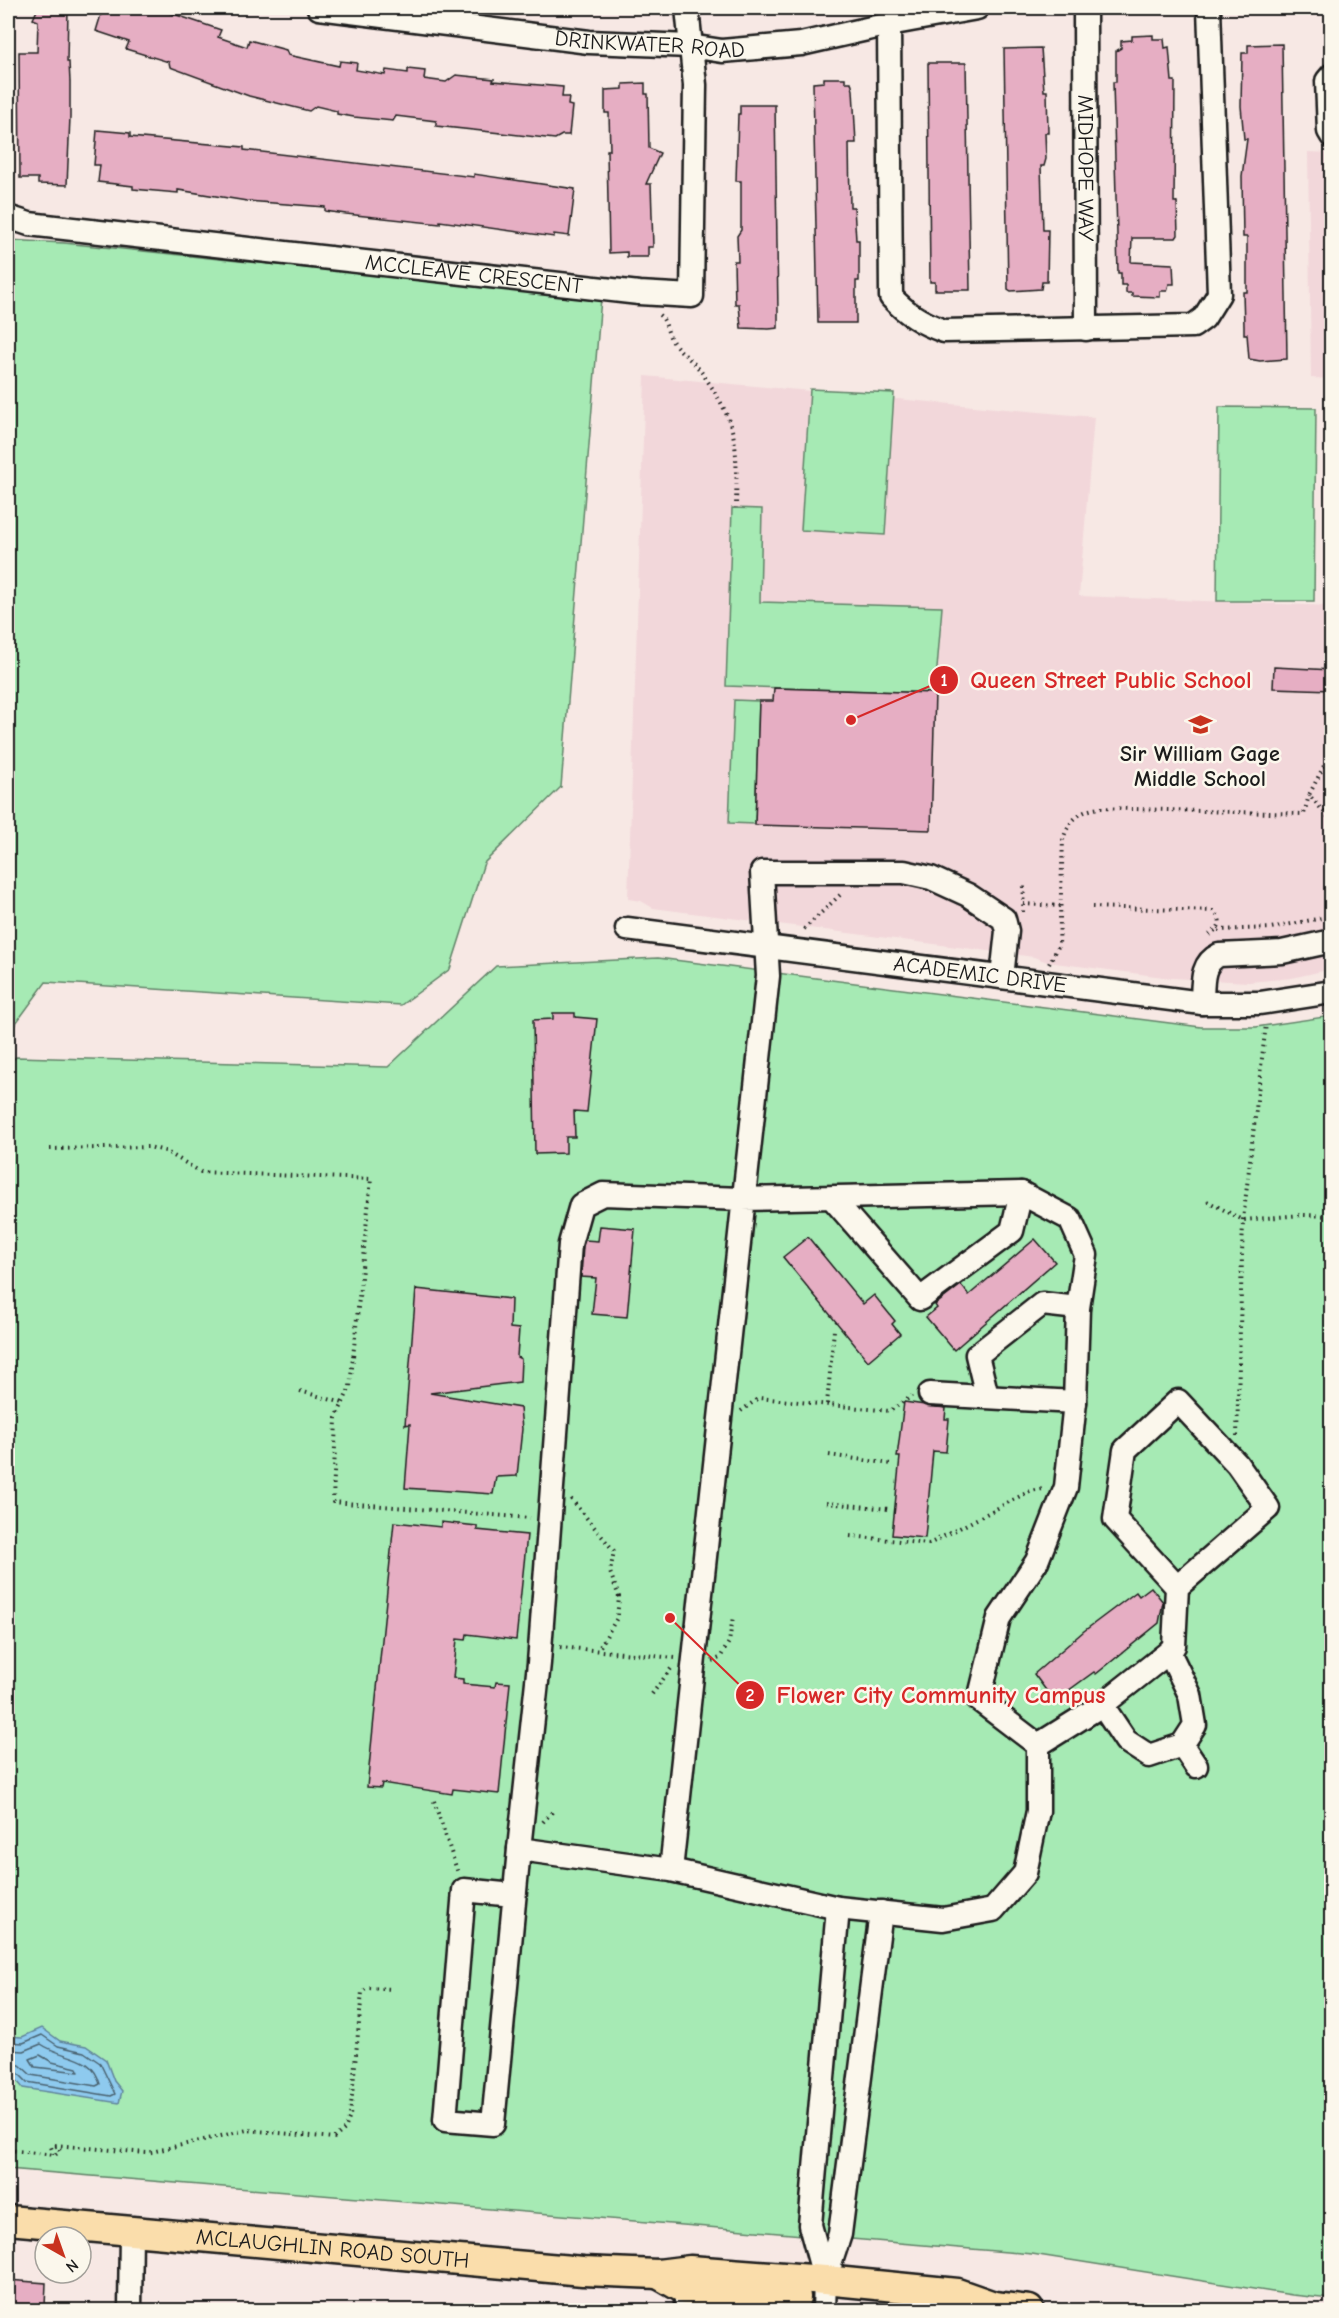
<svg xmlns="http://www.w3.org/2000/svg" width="1339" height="2318" viewBox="0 0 1339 2318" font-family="'Comic Neue',sans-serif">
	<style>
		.built { fill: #f2d7da }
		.green { fill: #a6eab4; stroke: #618368; stroke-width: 1.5 }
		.water { fill: #8ecaee; stroke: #60849a; stroke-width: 1.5 }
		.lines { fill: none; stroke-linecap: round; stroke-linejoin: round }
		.shore { stroke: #4a6270; stroke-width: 1.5 }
		.building { fill: #e6aec3; stroke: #1c1c1c; stroke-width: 1.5 }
		.minor-casing { stroke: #1c1c1c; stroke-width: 27 }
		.major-casing { stroke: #1c1c1c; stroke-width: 33 }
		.path { stroke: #1c1c1c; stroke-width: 4; stroke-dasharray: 1.5 4.5; stroke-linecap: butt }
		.minor { stroke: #fbf7ec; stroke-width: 22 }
		.major { stroke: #faddab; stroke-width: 28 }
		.labels { text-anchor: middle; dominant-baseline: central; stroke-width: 5; stroke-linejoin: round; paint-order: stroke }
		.street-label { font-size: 22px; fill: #1c1c1c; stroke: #fbf7ec }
		.poi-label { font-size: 22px; font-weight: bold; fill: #1c1c1c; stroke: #fbf7ec }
		.leader { fill: none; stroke: #d62828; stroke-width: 2 }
		.callout-dot { fill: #d62828; stroke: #fbf7ec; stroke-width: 2 }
		.mark-label { font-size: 18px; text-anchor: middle; font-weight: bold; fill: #fff }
		.callout-label { font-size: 24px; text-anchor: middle; font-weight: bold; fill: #d62828; stroke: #fbf7ec; stroke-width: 5; stroke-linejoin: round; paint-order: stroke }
	</style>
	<rect width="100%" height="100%" fill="#f7e8e4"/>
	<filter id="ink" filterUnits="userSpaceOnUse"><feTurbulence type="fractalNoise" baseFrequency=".0167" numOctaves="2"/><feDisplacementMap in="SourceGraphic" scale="12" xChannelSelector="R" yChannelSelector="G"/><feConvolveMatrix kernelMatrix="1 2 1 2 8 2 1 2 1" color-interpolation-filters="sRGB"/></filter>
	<g filter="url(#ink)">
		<g class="built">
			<path d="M1308,152L1331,153V379L1311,378Z"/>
			<path d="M645,376L1094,417L1079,596L1331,606V969L1292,978L1249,982L1171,978L1047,962L1034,957L653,908L641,901L628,899Z"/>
		</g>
		<g class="green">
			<path d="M8,240L64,243L601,298L561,787L484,863L450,969L401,1005L46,982L8,1034Z"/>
			<path d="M810,389L894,393L885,535L801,530Z"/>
			<path d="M1219,407L1316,408L1314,601H1217Z"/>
			<path d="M732,508L762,509L760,602L942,607L935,693L726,686Z"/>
			<path d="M734,700L759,701L755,824L729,823Z"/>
			<path d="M658,958L1201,1027H1256L1331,1016V2299L1292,2295L1032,2254L8,2169V1064L16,1057L388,1067L496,966Z"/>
		</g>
		<path class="water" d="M42,2028L60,2041L86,2046L106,2060L114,2081L122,2091L119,2103L23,2088L13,2076L8,2079V2036L22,2037Z"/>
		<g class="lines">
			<g class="shore">
				<path d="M8,2042L23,2043L42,2035L58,2046L84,2052L100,2063L115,2094L111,2096L27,2082L16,2071L8,2072"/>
				<path d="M8,2050L24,2051L41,2044C64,2060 92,2053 100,2084L96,2086L31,2075L20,2065L8,2064"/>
				<path d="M40,2055L52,2062L77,2068L79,2072L35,2067L30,2059Z"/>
			</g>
		</g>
		<g class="building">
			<path d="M38,8H68L67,62H69L70,82V117L67,185L38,184V178H20L19,52H37L38,21L33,19Z"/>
			<path d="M103,8H156L221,30L218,37L247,47L249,40L286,50L288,55L339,66L340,61L357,63L356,70L385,75L386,70L408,73V69L425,71L424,79L446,82L456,75L494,79L493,81L563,87L562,97H569L568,105L572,106L569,135H562L555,139L436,126V121L396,116L393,121L354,117L337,114V111L316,106L309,111L249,96L170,67L169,62L126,49L129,42L96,31Z"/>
			<path d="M1153,35V39H1164L1165,48L1169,47L1172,81H1175L1174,202H1177L1178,235L1176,238H1132L1131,262L1173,264L1174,284H1169L1167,291H1160V297L1132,296V293H1126V285H1121V273H1118L1113,82H1116V51L1121,48V41L1132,40V36Z"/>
			<path d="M1282,44L1287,359L1260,361L1249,359L1247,334H1244V326L1243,292H1247V237H1243L1242,176L1247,139H1244L1241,106L1242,53H1248V45Z"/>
			<path d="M1041,48L1044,91H1047L1048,133H1045L1046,159L1044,166H1041L1043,230H1048L1047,282H1042L1041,289L1011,291L1008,289L1004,49Z"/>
			<path d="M928,63H966L970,290H935V282H930Z"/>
			<path d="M824,78H845V82H851L853,90L856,143H849L850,207H854L856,240H859V281H856V323H818L813,83L824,82Z"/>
			<path d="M645,83V94H648L649,148L660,153L646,184H651L653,247H648V257H627V252L609,253L607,150H610L609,113H605V90L623,89V84Z"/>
			<path d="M740,105H775L778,313V328L769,329L741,328L739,304H735L734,261H738L737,236L741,230V181H736L738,114H740Z"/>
			<path d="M97,130L130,133V137L244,147V150L474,177V174L575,189L569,236L554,234V237L440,221V224L346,214L325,211V207L247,201L178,190V193L133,189V186L98,182L100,165H94Z"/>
			<path d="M1274,667L1332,670V690L1273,688Z"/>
			<path d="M774,688L935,693L931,830L755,825L759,701H773Z"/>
			<path d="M553,1013H575V1017L597,1019L587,1112L574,1111L575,1137H566V1153L535,1154L533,1020L553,1019Z"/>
			<path d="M600,1226L635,1229L627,1317L592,1314L596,1278L581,1277L583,1246L585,1240L598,1241Z"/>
			<path d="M808,1237L863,1304L874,1295L895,1321L892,1324L900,1334L868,1361L783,1257Z"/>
			<path d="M1035,1239L1055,1262L954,1350L926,1317L937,1308L935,1305L961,1285L969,1295Z"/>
			<path d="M416,1289L511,1299L510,1328L519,1329L517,1357L521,1359L520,1382L430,1393L520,1408L522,1429L517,1476L496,1477L493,1494L405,1488L410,1424L405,1425Z"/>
			<path d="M904,1402L946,1408L945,1419H949L946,1452L933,1451L925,1538L892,1535L900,1457H897Z"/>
			<path d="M394,1522L441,1527V1522L477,1526V1530L527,1535L516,1640L467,1634L466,1640L457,1639L453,1678L463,1679V1684L495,1687L496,1682L510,1683L499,1794L453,1789L452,1794L382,1783L381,1788L367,1787Z"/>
			<path d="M1151,1587L1163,1602L1159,1623L1096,1674L1094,1672L1054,1701L1034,1674L1084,1631L1136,1592L1139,1596Z"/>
			<path d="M8,2280L46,2283L45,2306L8,2304Z"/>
		</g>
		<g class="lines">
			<defs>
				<g id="minor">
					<path id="s1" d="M319,8L589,42L690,46L722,51L801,44L889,24L977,8"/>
					<path id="s2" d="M1085,8L1086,329"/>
					<path d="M889,24L891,297C907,314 922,323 944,331L1193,326L1204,318L1219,294L1209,8"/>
					<path d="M1332,75L1327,81L1329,131L1332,136"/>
					<path id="s3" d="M8,217L29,224L639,293L692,296L695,85L687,8"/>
					<path id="s4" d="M627,929L1202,1003H1260L1332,992"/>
					<path d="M1202,1003C1203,984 1200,964 1219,955L1282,952L1332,941"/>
					<path d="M833,1199L920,1299L1012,1231L1021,1193"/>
					<path d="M930,1394L1075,1402"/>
					<path d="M987,1396L977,1355L1042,1304L1078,1308"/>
					<path d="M1169,1652L1190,1695L1195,1725L1182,1745L1196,1766"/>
					<path d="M1102,1705L1126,1741L1149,1756L1182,1745"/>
					<path d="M1038,1745L1102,1705L1169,1652L1174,1646L1177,1587L1268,1508L1237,1464L1178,1401L1125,1450L1115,1519L1177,1587"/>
					<path d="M671,1870L519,1849L539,1663L570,1244L581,1205L603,1194L742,1199L1021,1193L1070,1219L1086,1255L1078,1308L1075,1402L1066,1487L1037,1561L999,1618L979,1700L1038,1745V1811L1025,1873L993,1910L943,1919L838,1908L671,1870L768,976L762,872H904L931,878L968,895L1004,919L1007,931L1002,977"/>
					<path d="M513,1895L464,1890L445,2120L493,2124L519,1849"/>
					<path d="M825,2280L810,2225L838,1908"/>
					<path d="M130,2310L131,2232"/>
					<path d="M686,2310V2290"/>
					<path d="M824,2310L825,2280L840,2234L881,1912"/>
				</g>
				<g id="major">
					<path id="s5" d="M8,2220L583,2271L658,2274L690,2270L825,2280L957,2293L994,2306L1029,2310"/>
					<path d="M658,2274L686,2290L796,2297"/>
				</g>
			</defs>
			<use href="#minor" class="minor-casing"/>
			<use href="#major" class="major-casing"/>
			<g class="path">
				<path d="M659,315C667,321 666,330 671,339C678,351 694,361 702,373C740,426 737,446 736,508"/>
				<path d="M1332,750L1309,795L1332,821"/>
				<path d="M1023,904L1060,906"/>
				<path d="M1092,907L1213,911C1226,923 1218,929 1206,937"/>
				<path d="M1023,912L1024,882"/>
				<path d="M804,929L840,895V891"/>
				<path d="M1218,930L1271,928L1332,916"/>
				<path d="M1049,964L1059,945L1063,840C1068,821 1080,810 1100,808L1304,814L1309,795"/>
				<path d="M50,1149L149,1147L165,1151L201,1172L371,1179L350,1387L336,1418L333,1502L530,1518"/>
				<path d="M1207,1201L1243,1220L1302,1215L1332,1216"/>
				<path d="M300,1391L343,1403"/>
				<path d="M827,1404L834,1330"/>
				<path d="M741,1411L759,1398L890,1411L912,1396"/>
				<path d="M1237,1436L1243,1220L1266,1024"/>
				<path d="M829,1455L891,1464"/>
				<path d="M571,1499L614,1551L610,1572L619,1597L617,1618L598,1650"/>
				<path d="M826,1503L889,1509"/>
				<path d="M850,1536L929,1544L1030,1491L1043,1489"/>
				<path d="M560,1647L675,1658"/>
				<path d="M712,1661L720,1658L729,1642L733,1617"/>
				<path d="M652,1694L673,1666"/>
				<path d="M434,1801L458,1873"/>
				<path d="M543,1822L555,1809"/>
				<path d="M55,2145L147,2153L247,2130L334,2138L345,2129L350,2116L362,1992L367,1988L393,1989"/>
				<path d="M8,2150L55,2155L60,2151L57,2146L51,2147L54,2155"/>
			</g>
			<use href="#minor" class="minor"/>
			<use href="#major" class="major"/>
		</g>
	</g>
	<defs>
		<symbol id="school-bare" viewBox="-9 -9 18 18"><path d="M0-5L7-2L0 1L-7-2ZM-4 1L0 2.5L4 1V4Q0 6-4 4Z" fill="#c8321e" stroke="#fbf7ec" stroke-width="2.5" paint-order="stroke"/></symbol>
	</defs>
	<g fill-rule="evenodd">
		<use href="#school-bare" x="1184" y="708" width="33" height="33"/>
	</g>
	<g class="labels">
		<g class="street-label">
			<text stroke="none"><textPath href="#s1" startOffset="333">DRINKWATER ROAD</textPath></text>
			<text stroke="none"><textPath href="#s2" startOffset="160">MIDHOPE WAY</textPath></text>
			<text stroke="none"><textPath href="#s3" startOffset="470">MCCLEAVE CRESCENT</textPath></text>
			<text stroke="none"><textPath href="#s4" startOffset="356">ACADEMIC DRIVE</textPath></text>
			<text stroke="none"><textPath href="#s5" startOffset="326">MCLAUGHLIN ROAD SOUTH</textPath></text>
		</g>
		<g class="poi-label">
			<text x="1200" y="754">Sir William Gage<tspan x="1200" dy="25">Middle School</tspan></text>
		</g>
	</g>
	<path class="leader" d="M851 720L944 680M670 1618L750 1695"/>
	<g class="callout-dot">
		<circle cx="851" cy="720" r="6"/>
		<circle cx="670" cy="1618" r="6"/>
		<circle cx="944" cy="680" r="15"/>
		<circle cx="750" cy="1695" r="15"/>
	</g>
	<g class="mark-label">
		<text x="944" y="686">1</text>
		<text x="750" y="1701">2</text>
	</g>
	<g class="callout-label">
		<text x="1111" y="688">Queen Street Public School</text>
		<text x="941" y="1703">Flower City Community Campus</text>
	</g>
	<rect width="1339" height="2318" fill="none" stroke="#fbf7ec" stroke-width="30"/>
	<rect x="15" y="15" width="1309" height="2288" fill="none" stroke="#1c1c1c" stroke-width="2" filter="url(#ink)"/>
	<g transform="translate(63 2255) rotate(140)"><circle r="28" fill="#fbf7ec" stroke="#a29f99" stroke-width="1.5"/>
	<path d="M0-4.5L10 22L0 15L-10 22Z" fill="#c8321e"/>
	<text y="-9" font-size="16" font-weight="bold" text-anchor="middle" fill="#1c1c1c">N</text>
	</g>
</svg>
